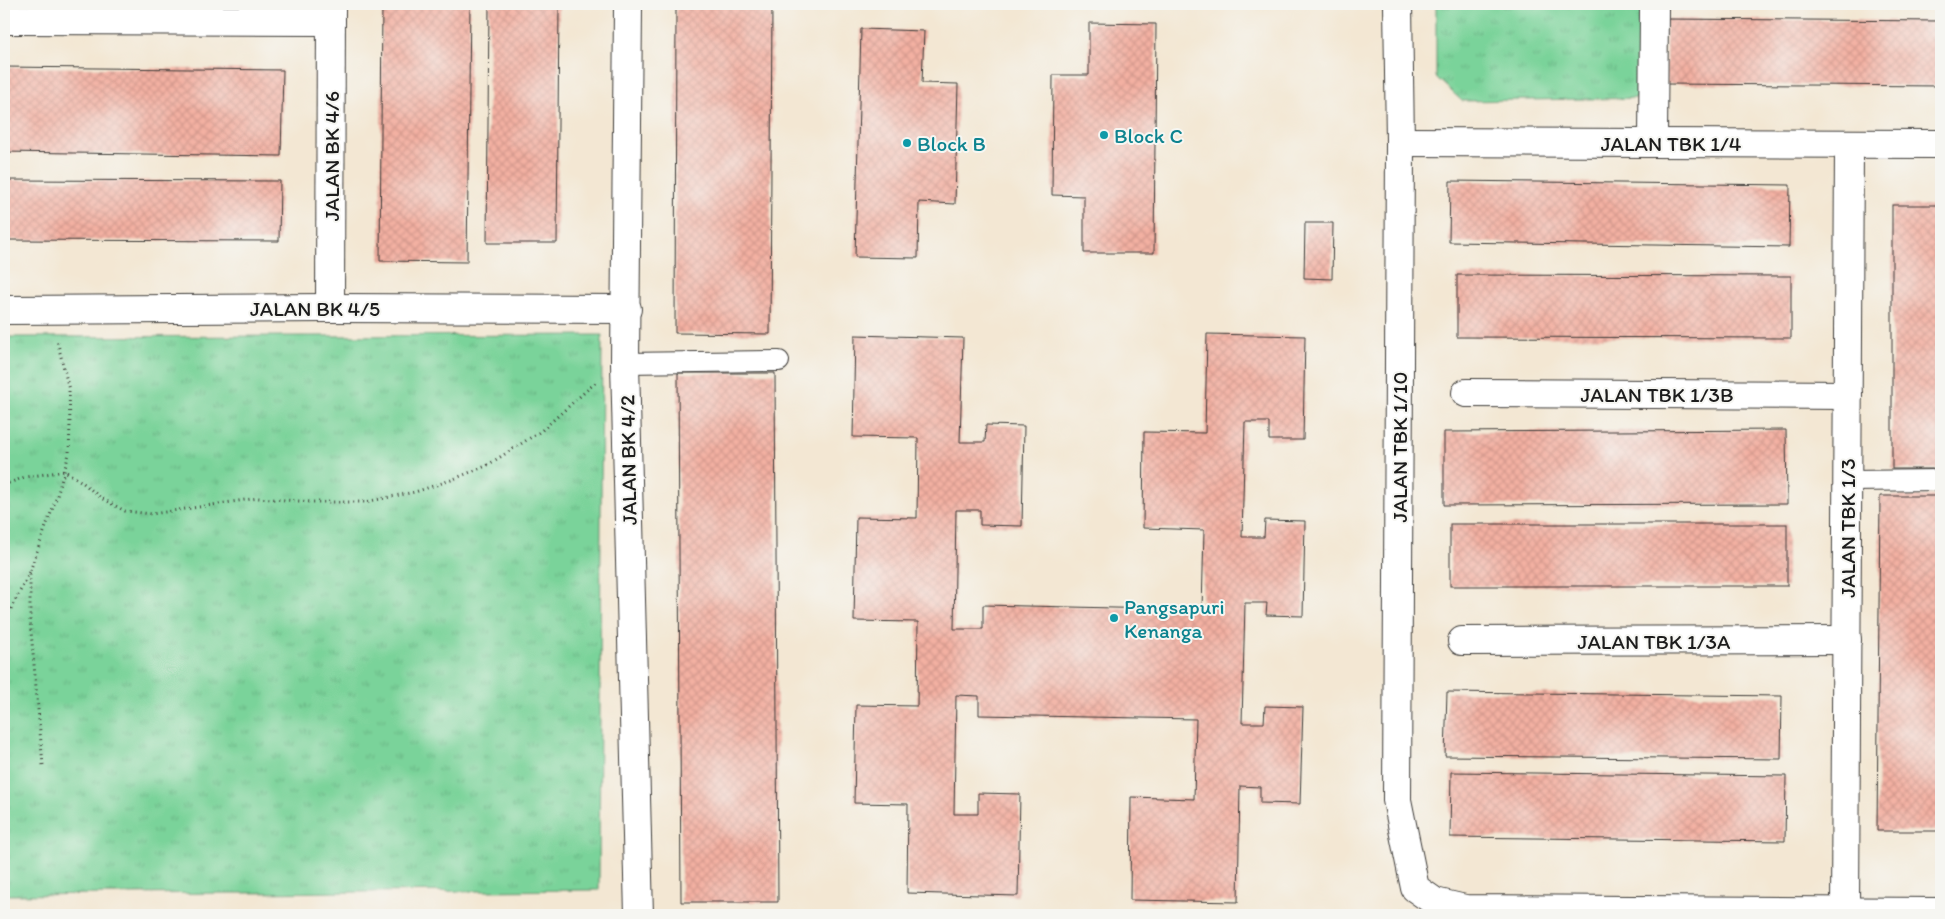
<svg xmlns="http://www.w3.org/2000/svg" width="1945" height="919" viewBox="0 0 1945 919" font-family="Itim,sans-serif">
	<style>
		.grass { fill: url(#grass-tufts); stroke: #4b785b }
		.building { fill: url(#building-cross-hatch) }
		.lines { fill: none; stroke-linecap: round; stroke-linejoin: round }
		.lane-casing { stroke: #3c3a37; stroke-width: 22 }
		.street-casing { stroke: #3c3a37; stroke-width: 30 }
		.path { stroke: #3c3a37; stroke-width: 3; stroke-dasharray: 1 4; stroke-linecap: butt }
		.lane { stroke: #fff; stroke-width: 20 }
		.street { stroke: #fff; stroke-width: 28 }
		.culture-dot { fill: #0f9aa8; stroke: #f6f6f2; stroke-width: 2 }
		.labels { text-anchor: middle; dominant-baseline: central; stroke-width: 4; stroke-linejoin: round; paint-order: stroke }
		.culture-label { font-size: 21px; fill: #0d838f; stroke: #f6f6f2; text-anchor: start }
		.street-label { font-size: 21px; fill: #1c1c1c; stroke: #f6f6f2 }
	</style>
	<defs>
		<pattern id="grass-tufts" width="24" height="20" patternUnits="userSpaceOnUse" patternTransform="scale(1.25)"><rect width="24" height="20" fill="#7ad39a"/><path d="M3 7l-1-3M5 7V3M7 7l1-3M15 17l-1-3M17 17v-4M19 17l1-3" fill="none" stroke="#69b584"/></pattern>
		<pattern id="building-cross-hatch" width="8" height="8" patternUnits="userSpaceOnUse" patternTransform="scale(1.25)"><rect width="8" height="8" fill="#f3b0a2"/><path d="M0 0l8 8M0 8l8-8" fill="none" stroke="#d0978b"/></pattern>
	</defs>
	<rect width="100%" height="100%" fill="#f6f6f2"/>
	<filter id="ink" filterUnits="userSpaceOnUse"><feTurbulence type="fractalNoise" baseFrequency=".02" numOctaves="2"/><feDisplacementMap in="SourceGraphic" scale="10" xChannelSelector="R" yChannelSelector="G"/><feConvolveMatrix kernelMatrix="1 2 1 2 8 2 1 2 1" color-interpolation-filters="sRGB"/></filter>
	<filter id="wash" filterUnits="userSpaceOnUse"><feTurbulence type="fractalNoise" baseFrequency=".0096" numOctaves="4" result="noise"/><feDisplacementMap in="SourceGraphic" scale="20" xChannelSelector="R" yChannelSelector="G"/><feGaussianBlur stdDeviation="1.12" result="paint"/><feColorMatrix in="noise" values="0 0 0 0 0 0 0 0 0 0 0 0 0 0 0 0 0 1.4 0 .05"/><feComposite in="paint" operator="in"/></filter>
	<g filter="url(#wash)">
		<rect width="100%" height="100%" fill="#f3e7d3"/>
		<g class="grass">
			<path d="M1436,4H1651L1652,98L1462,101L1436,77Z"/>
			<path d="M602,335L599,890L4,895V337Z"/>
		</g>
		<g id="blocks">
			<g class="building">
				<path d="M382,4H470L467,262L380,261Z"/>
				<path d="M489,4H559L557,243H487Z"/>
				<path d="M676,4H772L770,334L675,333Z"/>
				<path d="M1666,19L1941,21V86L1666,84Z"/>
				<path d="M1089,23L1156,24L1154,253H1084V196L1052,195L1053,75H1089Z"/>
				<path d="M861,29L924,31L922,83L958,84L955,204L919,202L918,258L855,257Z"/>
				<path d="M4,67L283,70L281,156L4,152Z"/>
				<path d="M4,180L280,181L279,241L4,240Z"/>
				<path d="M1450,181L1790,185L1789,247L1449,242Z"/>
				<rect x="1892" y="205" width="49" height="264"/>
				<path d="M1305,223H1333L1332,279L1304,278Z"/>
				<path d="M1457,275L1791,276V338L1457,337Z"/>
				<path d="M1207,334L1305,336L1303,440H1269V422H1245L1242,537H1264L1265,520L1305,521L1303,616L1266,615L1267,603H1245L1242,723H1264L1265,706L1303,707L1300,804L1260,803V787L1240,786L1238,902L1130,900L1131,797L1194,799L1196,719L979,715V696L956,695L954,814H978V793L1020,794L1018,896L907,893L908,804L854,803L856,705L917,706L918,622L854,621L856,517L917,518L918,438L853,437L855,335L963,338L960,442H985L986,425L1024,426L1022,526L980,525V510H956L954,629H983V605L1202,610L1204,530L1143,528L1144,432L1205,433Z"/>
				<path d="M678,373H775L778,902H681Z"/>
				<path d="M1786,430L1787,504L1444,505V432Z"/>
				<path d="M1880,496H1941V831H1877Z"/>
				<rect x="1450" y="524" width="337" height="62"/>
				<path d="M1447,692L1782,696L1781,759L1445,756Z"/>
				<path d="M1451,772L1786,776L1785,841L1450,837Z"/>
			</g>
		</g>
	</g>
	<g filter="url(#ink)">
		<use href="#blocks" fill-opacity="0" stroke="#3c3a37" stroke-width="1"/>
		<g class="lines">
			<defs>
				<g id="lane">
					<path d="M625,363L779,361"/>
					<path d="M1848,481L1941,480"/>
				</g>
				<g id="street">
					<path d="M628,4L625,363L639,915"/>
					<path d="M1398,4L1400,142L1397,800L1415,888L1435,902L1465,909L1941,912"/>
					<path d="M4,20L331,21"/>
					<path d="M1400,142L1941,144"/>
					<path d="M1653,143L1654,4"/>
					<path d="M330,308L331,4"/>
					<path d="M4,310L330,308L627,309"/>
					<path d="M1466,393L1848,395"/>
					<path d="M1462,641L1847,640"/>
					<path d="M1845,912L1849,144"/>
				</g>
			</defs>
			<use href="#lane" class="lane-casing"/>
			<use href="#street" class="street-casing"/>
			<g class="path">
				<path d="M4,485L25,477L65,471L82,482L101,498L125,511L152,514L258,498L313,502H365L415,492L451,480L486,466L541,431L596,382"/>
				<path d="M4,622L30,572"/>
				<path d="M43,765L30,620V571L57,496L69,454L70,424L69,390L57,340"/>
			</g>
			<use href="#lane" class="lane"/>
			<use href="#street" class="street"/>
		</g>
	</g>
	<g class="culture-dot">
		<circle cx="1104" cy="135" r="5"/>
		<circle cx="907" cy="143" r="5"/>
		<circle cx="1114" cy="618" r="5"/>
	</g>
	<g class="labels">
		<g class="culture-label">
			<text x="1114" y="135">Block C</text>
			<text x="917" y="143">Block B</text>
			<text x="1124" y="606">Pangsapuri<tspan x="1124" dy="24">Kenanga</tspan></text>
		</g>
		<g class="street-label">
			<text x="1671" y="143">JALAN TBK 1/4</text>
			<text transform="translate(331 156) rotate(-90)">JALAN BK 4/6</text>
			<text x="315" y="308">JALAN BK 4/5</text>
			<text x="1657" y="394">JALAN TBK 1/3B</text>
			<text transform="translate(1399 447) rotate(-90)">JALAN TBK 1/10</text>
			<text transform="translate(628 460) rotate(-91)">JALAN BK 4/2</text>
			<text transform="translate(1847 528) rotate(-90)">JALAN TBK 1/3</text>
			<text x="1654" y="641">JALAN TBK 1/3A</text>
		</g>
	</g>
	<rect width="1945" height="919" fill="none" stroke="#f6f6f2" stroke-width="20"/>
</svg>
